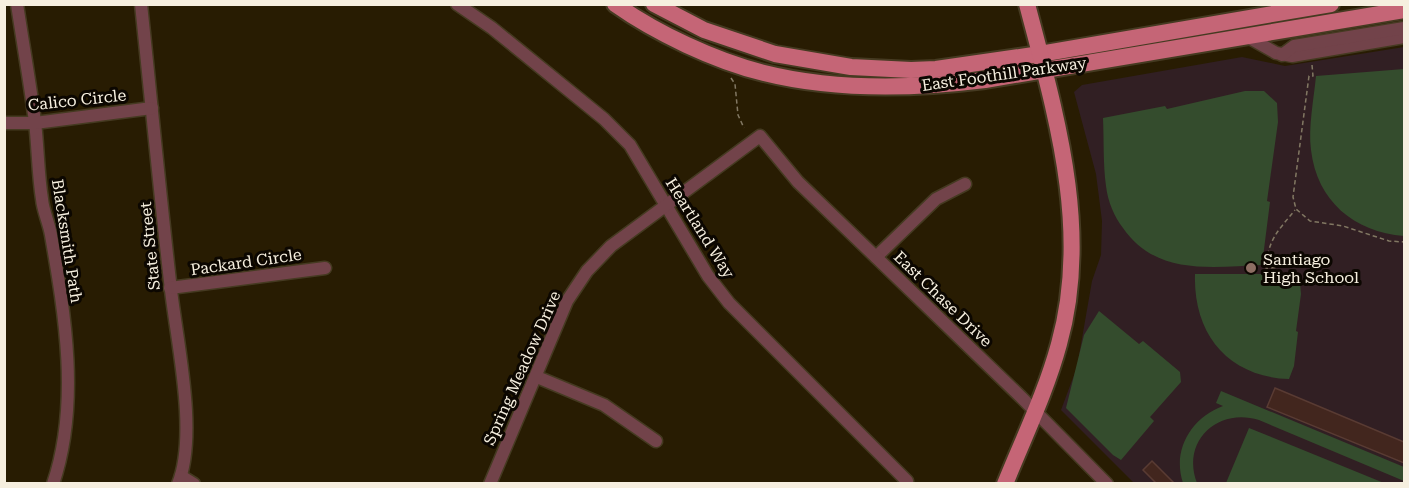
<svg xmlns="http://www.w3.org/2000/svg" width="1409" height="488" viewBox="0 0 1409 488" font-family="'Roboto Serif',serif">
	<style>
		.education { fill: #311f23 }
		.green { fill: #344c2d }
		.building { fill: #42261e; stroke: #593b33; stroke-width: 1.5 }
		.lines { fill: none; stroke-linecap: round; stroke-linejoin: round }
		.minor-casing { stroke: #453a21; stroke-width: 15 }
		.major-casing { stroke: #453a21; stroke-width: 20 }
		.path { stroke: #827863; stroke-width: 1.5; stroke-dasharray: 4.5 3; stroke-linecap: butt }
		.minor { stroke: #72434a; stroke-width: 12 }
		.major { stroke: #c56576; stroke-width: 16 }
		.education-dot { fill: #8d6e63; stroke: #0c0701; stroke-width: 2 }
		.labels { text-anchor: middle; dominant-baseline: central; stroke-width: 6; stroke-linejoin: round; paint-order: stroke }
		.street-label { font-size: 16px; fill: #f6efdf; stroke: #0c0701 }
		.poi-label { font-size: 16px; fill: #f6efdf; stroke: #0c0701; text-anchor: start }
	</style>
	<rect width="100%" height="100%" fill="#281c02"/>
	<path class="education" d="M1404,47V483H1134L1061,410L1077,367L1092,281L1101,255L1102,221L1096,174L1074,92L1082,85L1242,57L1285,66Z"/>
	<g class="green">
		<path d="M1404,69V236C1354,232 1317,201 1311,150C1308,127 1314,98 1316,76Z"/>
		<path d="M1245,91H1264L1277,103L1278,122L1267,201L1270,202L1262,265C1212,267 1156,276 1123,228C1114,216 1108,202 1106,186C1103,164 1104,140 1103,118L1165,106L1167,109Z"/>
		<path d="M1195,274H1290L1300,283L1301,294L1296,331L1298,332L1294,366L1289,379C1228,377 1193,334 1195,274Z"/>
		<path d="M1099,311L1139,344L1143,341L1180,372L1181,382L1150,417L1154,421L1121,460L1113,455L1066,408L1084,335Z"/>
		<path d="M1221,391L1404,467V481L1259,420C1217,407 1181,442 1197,483H1183C1172,450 1191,418 1223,406L1216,403Z"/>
		<path d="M1249,428L1384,483H1226Z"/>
	</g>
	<g class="building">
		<path d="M1275,388L1404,442V463L1267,407Z"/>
		<path d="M1152,461L1174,483H1156L1143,470Z"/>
	</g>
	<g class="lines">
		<defs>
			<g id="minor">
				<path d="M17,4C23,44 30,83 35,122C38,148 38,174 42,199C43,211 49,223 51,235C65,315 80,404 53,484"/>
				<path d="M141,4C151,99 160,195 171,290C177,343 198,434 178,484"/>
				<path d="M457,4L492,28L604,119L630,145L708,276L729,303L907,481L906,484"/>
				<path d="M1248,37L1276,53L1292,56L1404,37"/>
				<path d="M1282,55L1294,46L1404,28"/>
				<path d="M4,123H35L152,108"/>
				<path d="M876,257L936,199L965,184"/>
				<path d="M170,288L325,268"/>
				<path d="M537,377L604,405L656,441"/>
				<path d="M181,476L194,484"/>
				<path d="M490,484L567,301L587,271L611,246L760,136L798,182L1021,397L1107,484"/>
			</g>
			<g id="major">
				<path d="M615,4C656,33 715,61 764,73C836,91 912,89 985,80L1404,10"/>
				<path d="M654,4L704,30L775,54L851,67L911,70L936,69L1040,54L1331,4"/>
				<path d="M1005,484C1024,437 1046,392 1059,344C1091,230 1056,115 1027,4"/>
			</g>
		</defs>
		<use href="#minor" class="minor-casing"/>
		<use href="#major" class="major-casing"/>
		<g class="path">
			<path d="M1312,65L1313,76H1309L1293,197L1296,209L1310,221L1343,226L1389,241L1404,242"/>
			<path d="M731,78L735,84L738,115L744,128"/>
			<path d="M1283,267L1266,268C1268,239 1278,231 1295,210"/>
		</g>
		<use href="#minor" class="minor"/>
		<use href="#major" class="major"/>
	</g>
	<circle class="education-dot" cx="1251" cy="268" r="6"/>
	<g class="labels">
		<g class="street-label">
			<text transform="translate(1004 74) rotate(-8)">East Foothill Parkway</text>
			<text transform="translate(77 100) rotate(-6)">Calico Circle</text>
			<text transform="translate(700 228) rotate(58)">Heartland Way</text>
			<text transform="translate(67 241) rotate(81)">Blacksmith Path</text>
			<text transform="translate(150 246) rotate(-96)">State Street</text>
			<text transform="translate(246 262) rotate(-8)">Packard Circle</text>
			<text transform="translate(943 299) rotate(44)">East Chase Drive</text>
			<text transform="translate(522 368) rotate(-66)">Spring Meadow Drive</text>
		</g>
		<g class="poi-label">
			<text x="1263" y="259">Santiago<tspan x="1263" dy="18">High School</tspan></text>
		</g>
	</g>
	<rect width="1409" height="488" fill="none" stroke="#f6efdf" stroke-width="12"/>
</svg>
